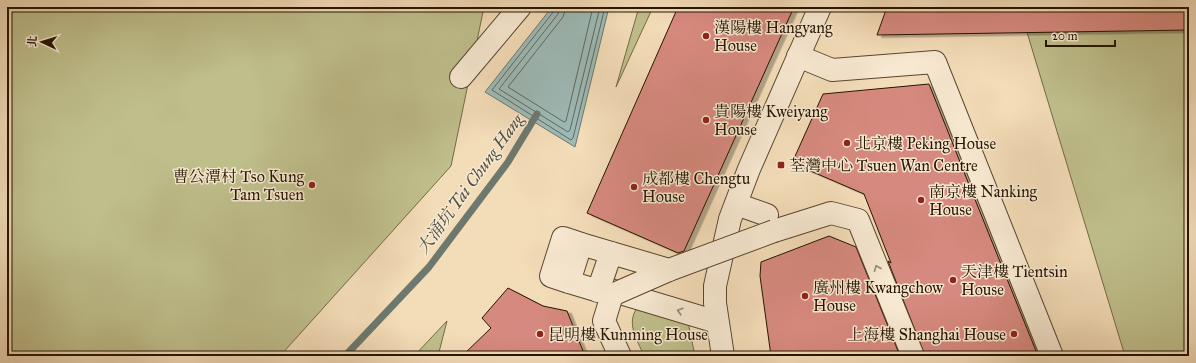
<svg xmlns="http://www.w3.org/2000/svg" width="1196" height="363" viewBox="0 0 1196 363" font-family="'IM FELL Great Primer','Noto Serif TC',serif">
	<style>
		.green { fill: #bfbf8c; stroke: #726a46 }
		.water { fill: #9dbab7; stroke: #6d786e }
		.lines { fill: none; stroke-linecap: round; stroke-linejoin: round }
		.shore { stroke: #61685c; stroke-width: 1 }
		.stream { stroke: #6d786e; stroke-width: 7 }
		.building { fill: #d6897e; stroke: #251500; filter: url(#shadow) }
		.minor-casing { stroke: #58472e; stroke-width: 24 }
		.minor { stroke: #f7e8d1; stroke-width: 22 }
		.minor-bridge-casing { stroke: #58472e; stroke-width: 24; stroke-linecap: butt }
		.minor-bridge { stroke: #f7e8d1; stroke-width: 22 }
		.oneway { stroke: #988973 }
		.poi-dot { fill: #8f2418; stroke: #f7e8d1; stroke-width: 1.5 }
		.labels { text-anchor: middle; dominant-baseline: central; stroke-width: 3; stroke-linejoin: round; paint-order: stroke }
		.poi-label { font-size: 16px; fill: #251500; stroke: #f7e8d1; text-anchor: start }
		.water-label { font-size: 17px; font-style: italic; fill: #4f4f40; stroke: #f7e8d1 }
	</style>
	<defs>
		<filter id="shadow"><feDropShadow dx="4.5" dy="2.5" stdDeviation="0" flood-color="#0004"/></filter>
	</defs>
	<rect width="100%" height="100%" fill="#f3dcb8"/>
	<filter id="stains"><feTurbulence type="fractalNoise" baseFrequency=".005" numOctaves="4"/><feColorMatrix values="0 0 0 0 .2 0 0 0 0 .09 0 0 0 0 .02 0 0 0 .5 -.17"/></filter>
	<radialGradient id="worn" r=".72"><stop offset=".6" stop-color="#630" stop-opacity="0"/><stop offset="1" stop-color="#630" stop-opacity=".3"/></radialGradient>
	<g class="green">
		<path d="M7,7H484L451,166L280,356H7Z"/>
		<path d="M639,7H653L616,87Z"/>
		<path d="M1189,7V356H1125L1026,29Z"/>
		<path d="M637,308L688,322L695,356H644C637,339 626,324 637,308Z"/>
		<path d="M447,321L438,356H414Z"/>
	</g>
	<path class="water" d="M552,7H609L575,147L485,92Z"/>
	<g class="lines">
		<g class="shore">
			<path d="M555,7L554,11L492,90L571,140L573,138L605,7"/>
			<path d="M560,7L558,14L499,89L568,132L570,130L600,7"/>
			<path d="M566,7L563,17L508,87L564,122L566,121L593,7"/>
		</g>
		<path class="stream" d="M345,356L429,267L508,162L537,114"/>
	</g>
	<g class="building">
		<path d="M678,7H794L684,251L678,253L587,213Z"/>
		<path d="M887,7H1189V30L877,35Z"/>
		<path d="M929,84L970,187L1038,356H925L888,261L891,263L864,194L792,163L823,94Z"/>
		<path d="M829,236L856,247L900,356H771L760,276L761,262Z"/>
		<path d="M508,288L543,306L567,311L585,356H462L491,328L482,318Z"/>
	</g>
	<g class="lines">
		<defs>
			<g id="minor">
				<path d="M798,56L832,70L935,62L1052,356"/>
				<path d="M461,77L520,7"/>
				<path d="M736,204L767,215"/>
				<path d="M774,231L831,213L858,220L913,356"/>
				<path d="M607,289L717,322"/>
				<path d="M723,356L715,303V286L730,219L749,169L820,7"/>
			</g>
		</defs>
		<use href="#minor" class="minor-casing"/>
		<use href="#minor" class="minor"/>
		<defs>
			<g id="minor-bridge">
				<path d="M569,282L551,276L563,238L581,244"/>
				<path d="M598,291L611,253"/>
				<path d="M612,295L569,282L581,244L669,270"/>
				<path d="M620,356L604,321L612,295L669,270L774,231"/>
			</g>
		</defs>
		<use href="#minor-bridge" class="minor-bridge-casing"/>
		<use href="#minor-bridge" class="minor-bridge"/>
	</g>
	<defs><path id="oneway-chevron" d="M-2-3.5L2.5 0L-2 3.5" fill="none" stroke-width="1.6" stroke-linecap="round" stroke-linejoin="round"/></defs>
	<g class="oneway">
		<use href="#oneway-chevron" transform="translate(877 268) rotate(-112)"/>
		<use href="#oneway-chevron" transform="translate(680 311) rotate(-163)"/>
	</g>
	<g class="poi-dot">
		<circle cx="706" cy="36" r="4"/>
		<circle cx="706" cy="120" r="4"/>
		<circle cx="847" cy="143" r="4"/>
		<rect x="777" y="161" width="8" height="8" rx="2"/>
		<circle cx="312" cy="185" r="4"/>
		<circle cx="634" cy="187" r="4"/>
		<circle cx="921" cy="200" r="4"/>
		<circle cx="953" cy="280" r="4"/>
		<circle cx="805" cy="296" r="4"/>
		<circle cx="540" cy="334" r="4"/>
		<circle cx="1014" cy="334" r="4"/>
	</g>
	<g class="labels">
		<g class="poi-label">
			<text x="714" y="27">漢陽樓 Hangyang<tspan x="714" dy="18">House</tspan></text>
			<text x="714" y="111">貴陽樓 Kweiyang<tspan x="714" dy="18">House</tspan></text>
			<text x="855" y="143">北京樓 Peking House</text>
			<text x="789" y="165">荃灣中心 Tsuen Wan Centre</text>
			<text x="304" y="176" text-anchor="end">曹公潭村 Tso Kung<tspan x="304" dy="18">Tam Tsuen</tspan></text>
			<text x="642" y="178">成都樓 Chengtu<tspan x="642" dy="18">House</tspan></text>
			<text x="929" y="191">南京樓 Nanking<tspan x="929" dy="18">House</tspan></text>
			<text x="961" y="271">天津樓 Tientsin<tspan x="961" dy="18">House</tspan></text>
			<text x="813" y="287">廣州樓 Kwangchow<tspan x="813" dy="18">House</tspan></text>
			<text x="548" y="334">昆明樓 Kunming House</text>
			<text x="1006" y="334" text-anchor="end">上海樓 Shanghai House</text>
		</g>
		<g class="water-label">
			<text transform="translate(470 184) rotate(-54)">大涌坑 Tai Chung Hang</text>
		</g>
	</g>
	<rect width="1196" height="363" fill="none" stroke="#f3dcb8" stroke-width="24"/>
	<rect x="8" y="8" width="1180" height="347" fill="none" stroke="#251500" stroke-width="2"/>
	<rect x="12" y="12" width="1172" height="339" fill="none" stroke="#251500"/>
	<g transform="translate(42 42) rotate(274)" stroke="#f7e8d1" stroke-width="3" paint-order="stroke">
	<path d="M0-3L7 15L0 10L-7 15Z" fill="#251500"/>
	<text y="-6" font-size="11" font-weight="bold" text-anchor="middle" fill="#251500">北</text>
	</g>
	<path d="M1046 40v6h69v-6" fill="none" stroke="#251500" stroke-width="2"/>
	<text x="1052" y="40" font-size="12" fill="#251500" stroke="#f7e8d1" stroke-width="3" paint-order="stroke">20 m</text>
	<rect width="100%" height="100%" filter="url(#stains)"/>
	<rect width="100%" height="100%" fill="url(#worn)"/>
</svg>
